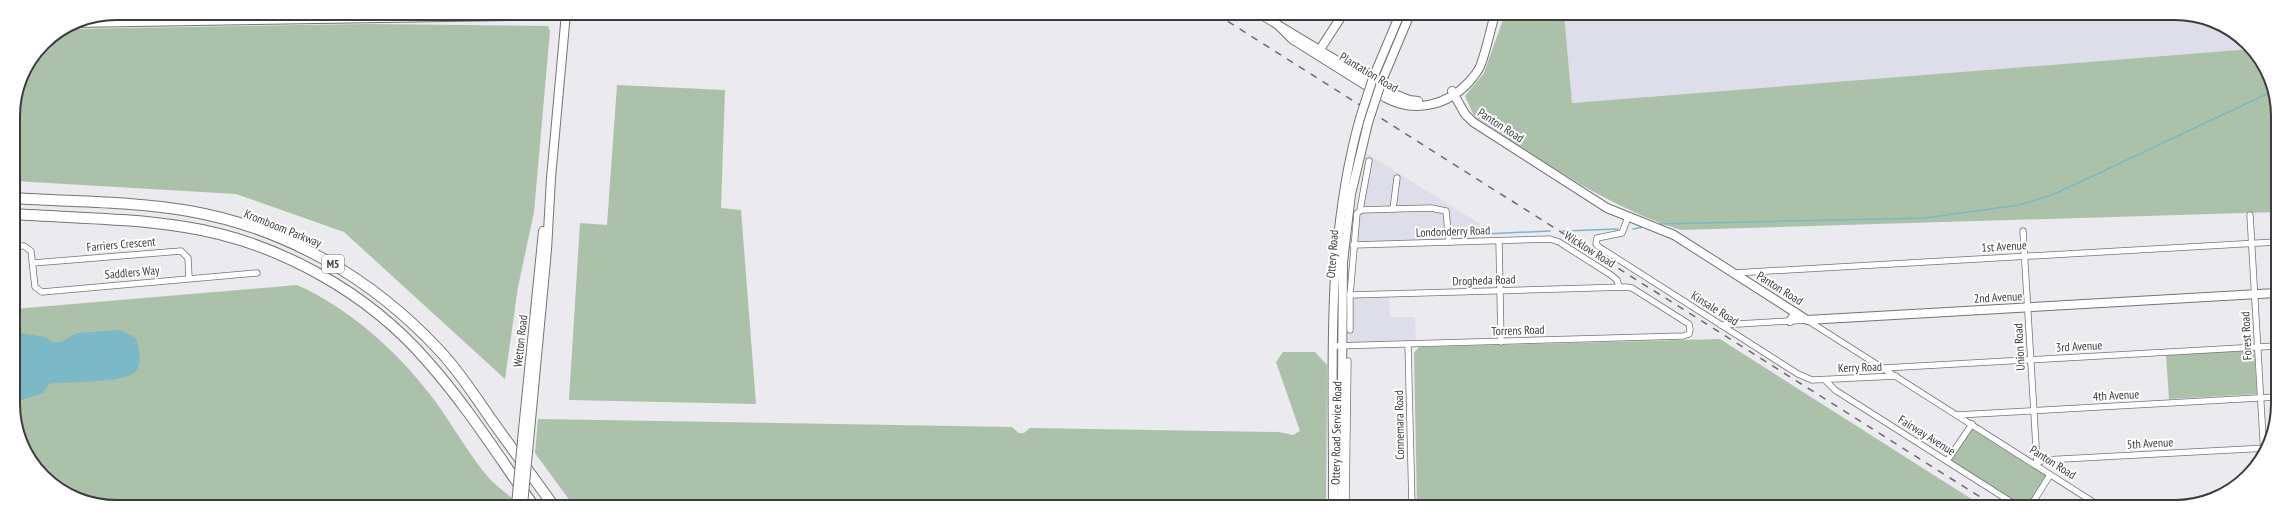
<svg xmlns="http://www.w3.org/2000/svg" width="2291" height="520" viewBox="0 0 2291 520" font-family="'PT Sans Narrow',sans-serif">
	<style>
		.built { fill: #dedeea }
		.green { fill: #acc1a9 }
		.water { fill: #7ab9c5 }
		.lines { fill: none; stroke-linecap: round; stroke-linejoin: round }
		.stream { stroke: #7ab9c5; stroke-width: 1.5 }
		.street-casing { stroke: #747478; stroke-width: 7 }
		.secondary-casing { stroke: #747478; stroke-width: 10 }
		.highway-casing { stroke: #747478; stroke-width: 12 }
		.street { stroke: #fff; stroke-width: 5.5 }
		.secondary { stroke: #fff; stroke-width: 8 }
		.highway { stroke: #fff; stroke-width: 10 }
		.rail { stroke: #6b6b6d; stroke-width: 1.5; stroke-dasharray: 7 7; stroke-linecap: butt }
		.secondary-bridge-casing { stroke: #747478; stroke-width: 10; stroke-linecap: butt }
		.secondary-bridge { stroke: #fff; stroke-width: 8 }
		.labels { text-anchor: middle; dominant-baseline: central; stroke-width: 4; stroke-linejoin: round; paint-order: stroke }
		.shield { fill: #fff; stroke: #767678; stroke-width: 1 }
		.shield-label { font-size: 11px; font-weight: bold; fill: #3c3c3e }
		.street-label { font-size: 12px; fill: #3c3c3e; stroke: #fff }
		.rim { fill: none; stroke: #3c3c3e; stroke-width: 2 }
	</style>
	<rect width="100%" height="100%" fill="#eaeaef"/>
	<g class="built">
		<path d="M1564,14L2195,15L2248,43L2251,49L1572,103Z"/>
		<path d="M1366,153L1480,224V241L1353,245L1351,239Z"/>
		<path d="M1389,294L1390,317H1415L1416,344L1348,346L1350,330V295Z"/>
	</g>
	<g class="green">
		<path d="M1505,14H1564L1572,103L2251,49L2276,96V212L1681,230C1605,206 1540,159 1474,116L1465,96L1484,73Z"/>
		<path d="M367,24L548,26L550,31L534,212L518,287L505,379L344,232L236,194L14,181L13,109L24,71L43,43L65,29Z"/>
		<path d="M617,85L725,90L721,208L741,210L756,404L569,400L580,223L607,225Z"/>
		<path d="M297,285C349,308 397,351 432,397C451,422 467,452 488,477C495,485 505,492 513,499L512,505H96L43,477L15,424L14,309Z"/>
		<path d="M1720,339L1984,507L1417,506L1414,353L1419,347Z"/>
		<path d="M2254,349L2257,394L2169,399L2166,355Z"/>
		<path d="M1283,352H1315L1327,365L1326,506L573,505L535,453L538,419L1012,427L1019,433H1024L1030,428L1279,432L1293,435L1300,431L1276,362Z"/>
		<path d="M1972,424L2050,475L2030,507H2019L1947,461Z"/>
	</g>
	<path class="water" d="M121,330L136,338C139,348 143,362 136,371C126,384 65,381 49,384L43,393L15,402L14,332L45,337L53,342H61L77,333Z"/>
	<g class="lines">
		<g class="stream">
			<path d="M1659,224L1925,218L2019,205L2052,195L2078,183L2273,91"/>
			<path d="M1633,229L1643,227"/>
			<path d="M1563,231L1618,229"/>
			<path d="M1483,234L1550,231"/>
		</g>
		<defs>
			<g id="street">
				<path d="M133,13V22"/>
				<path d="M184,13V21"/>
				<path d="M1393,209L1431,208L1446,211L1449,242"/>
				<path d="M1360,210L1369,161"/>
				<path d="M2250,215L2264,456"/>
				<path d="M1628,217L1622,233L1597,238L1596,244L1599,247L1798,374L1812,380L1896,376"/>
				<path d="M2023,231L2037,463"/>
				<path d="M1499,241L1501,342"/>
				<path d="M1353,245L1550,239L1559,242L1611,275L1617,280L1619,286"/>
				<path d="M14,246H24L31,251L35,287L42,292L257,273"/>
				<path d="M33,263L181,251L188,258L189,278"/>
				<path d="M1734,273L2276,242"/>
				<path d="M1721,325L1807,320L2101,507"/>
				<path d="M1350,330V295L1357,213L1362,210L1393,209L1397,178"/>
				<path d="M1408,344L1412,506"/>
				<path d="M1333,346L1683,336L1689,334L1690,330L1689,324L1632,288L1626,287L1350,295"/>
				<path d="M1884,368L2276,346"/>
				<path d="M1825,380L1835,390L2019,507"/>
				<path d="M1957,415L2276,397"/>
				<path d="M1947,461L1972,424"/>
				<path d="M2035,465L2043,460L2267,448"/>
				<path d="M1346,506L1348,361"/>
				<path d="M2030,507L2050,475"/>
				<path d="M2131,507L2199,503"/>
			</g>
			<g id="secondary">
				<path d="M1260,14L1387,91L1409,100L1418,101"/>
				<path d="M73,23L566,15"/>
				<path d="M1280,27L1292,39L1386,98C1414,113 1447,106 1469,82C1473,77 1479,71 1481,64C1487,48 1490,31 1495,14"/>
				<path d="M1317,54L1343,14"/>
				<path d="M1373,78L1400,14"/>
				<path d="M1381,83L1410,14"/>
				<path d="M1452,91L1465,114L1473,122L1607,208L1674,235L1807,320L2276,293"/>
				<path d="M1790,321L1794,316V312"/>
				<path d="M523,430L543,231"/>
				<path d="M530,431L547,250L551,178L566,13"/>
				<path d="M1333,506C1334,374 1324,247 1360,118"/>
				<path d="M1341,506L1343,262L1351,194L1368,123"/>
			</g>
			<g id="highway">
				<path d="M14,198C72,202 132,201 189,211C286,228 372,278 439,350C460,372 476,398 493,422C513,450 533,477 553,505"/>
				<path d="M14,214C71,218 129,218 185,227C276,241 368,292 428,362C467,406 499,457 533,505"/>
			</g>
		</defs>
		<use href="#street" class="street-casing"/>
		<use href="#secondary" class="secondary-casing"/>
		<use href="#highway" class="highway-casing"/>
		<use href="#street" class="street"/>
		<use href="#secondary" class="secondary"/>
		<use href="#highway" class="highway"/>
		<path class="rail" d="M1216,14L1996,507"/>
		<defs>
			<g id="secondary-bridge">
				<path d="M1360,118L1373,78"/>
				<path d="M1368,123L1381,83"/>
				<path d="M516,505L523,430"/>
				<path d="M523,505L530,431"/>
			</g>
		</defs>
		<use href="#secondary-bridge" class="secondary-bridge-casing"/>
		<use href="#secondary-bridge" class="secondary-bridge"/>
	</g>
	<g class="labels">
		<rect class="shield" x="322" y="255" width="22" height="18" rx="3"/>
		<g class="shield-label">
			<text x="333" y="264">M5</text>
		</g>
		<g class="street-label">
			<text transform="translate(1369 72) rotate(31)">Plantation Road</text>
			<text transform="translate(1501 125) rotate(33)">Panton Road</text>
			<text transform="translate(283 228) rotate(22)">Kromboom Parkway</text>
			<text transform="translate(1453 231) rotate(-2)">Londonderry Road</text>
			<text transform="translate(121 244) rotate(-5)">Farriers Crescent</text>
			<text transform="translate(2004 246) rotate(-3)">1st Avenue</text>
			<text transform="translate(1590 249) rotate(32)">Wicklow Road</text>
			<text transform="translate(1332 254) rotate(-86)">Ottery Road</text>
			<text transform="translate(132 272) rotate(-5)">Saddlers Way</text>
			<text transform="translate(1484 280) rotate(-2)">Drogheda Road</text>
			<text transform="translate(1780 288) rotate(32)">Panton Road</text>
			<text transform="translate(1998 297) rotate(-3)">2nd Avenue</text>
			<text transform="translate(1715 308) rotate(32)">Kinsale Road</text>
			<text transform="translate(1518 330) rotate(-2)">Torrens Road</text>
			<text transform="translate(2246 336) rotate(-93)">Forest Road</text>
			<text transform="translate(520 341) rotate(-84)">Wetton Road</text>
			<text transform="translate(2079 346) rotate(-3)">3rd Avenue</text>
			<text transform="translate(2019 347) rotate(-93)">Union Road</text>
			<text transform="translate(1860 367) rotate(-2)">Kerry Road</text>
			<text transform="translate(2116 395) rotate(-3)">4th Avenue</text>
			<text transform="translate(1399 425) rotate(-91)">Connemara Road</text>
			<text transform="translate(1336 433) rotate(-89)">Ottery Road Service Road</text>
			<text transform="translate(1927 435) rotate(32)">Fairway Avenue</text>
			<text transform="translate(2150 443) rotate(-3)">5th Avenue</text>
			<text transform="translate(2053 462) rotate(32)">Panton Road</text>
		</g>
	</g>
	<path d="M0 0H2291V520H0ZM116 20H2175A96 96 0 0 1 2271 116V404A96 96 0 0 1 2175 500H116A96 96 0 0 1 20 404V116A96 96 0 0 1 116 20Z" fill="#fff" fill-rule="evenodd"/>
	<path class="rim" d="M116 20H2175A96 96 0 0 1 2271 116V404A96 96 0 0 1 2175 500H116A96 96 0 0 1 20 404V116A96 96 0 0 1 116 20Z"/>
</svg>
